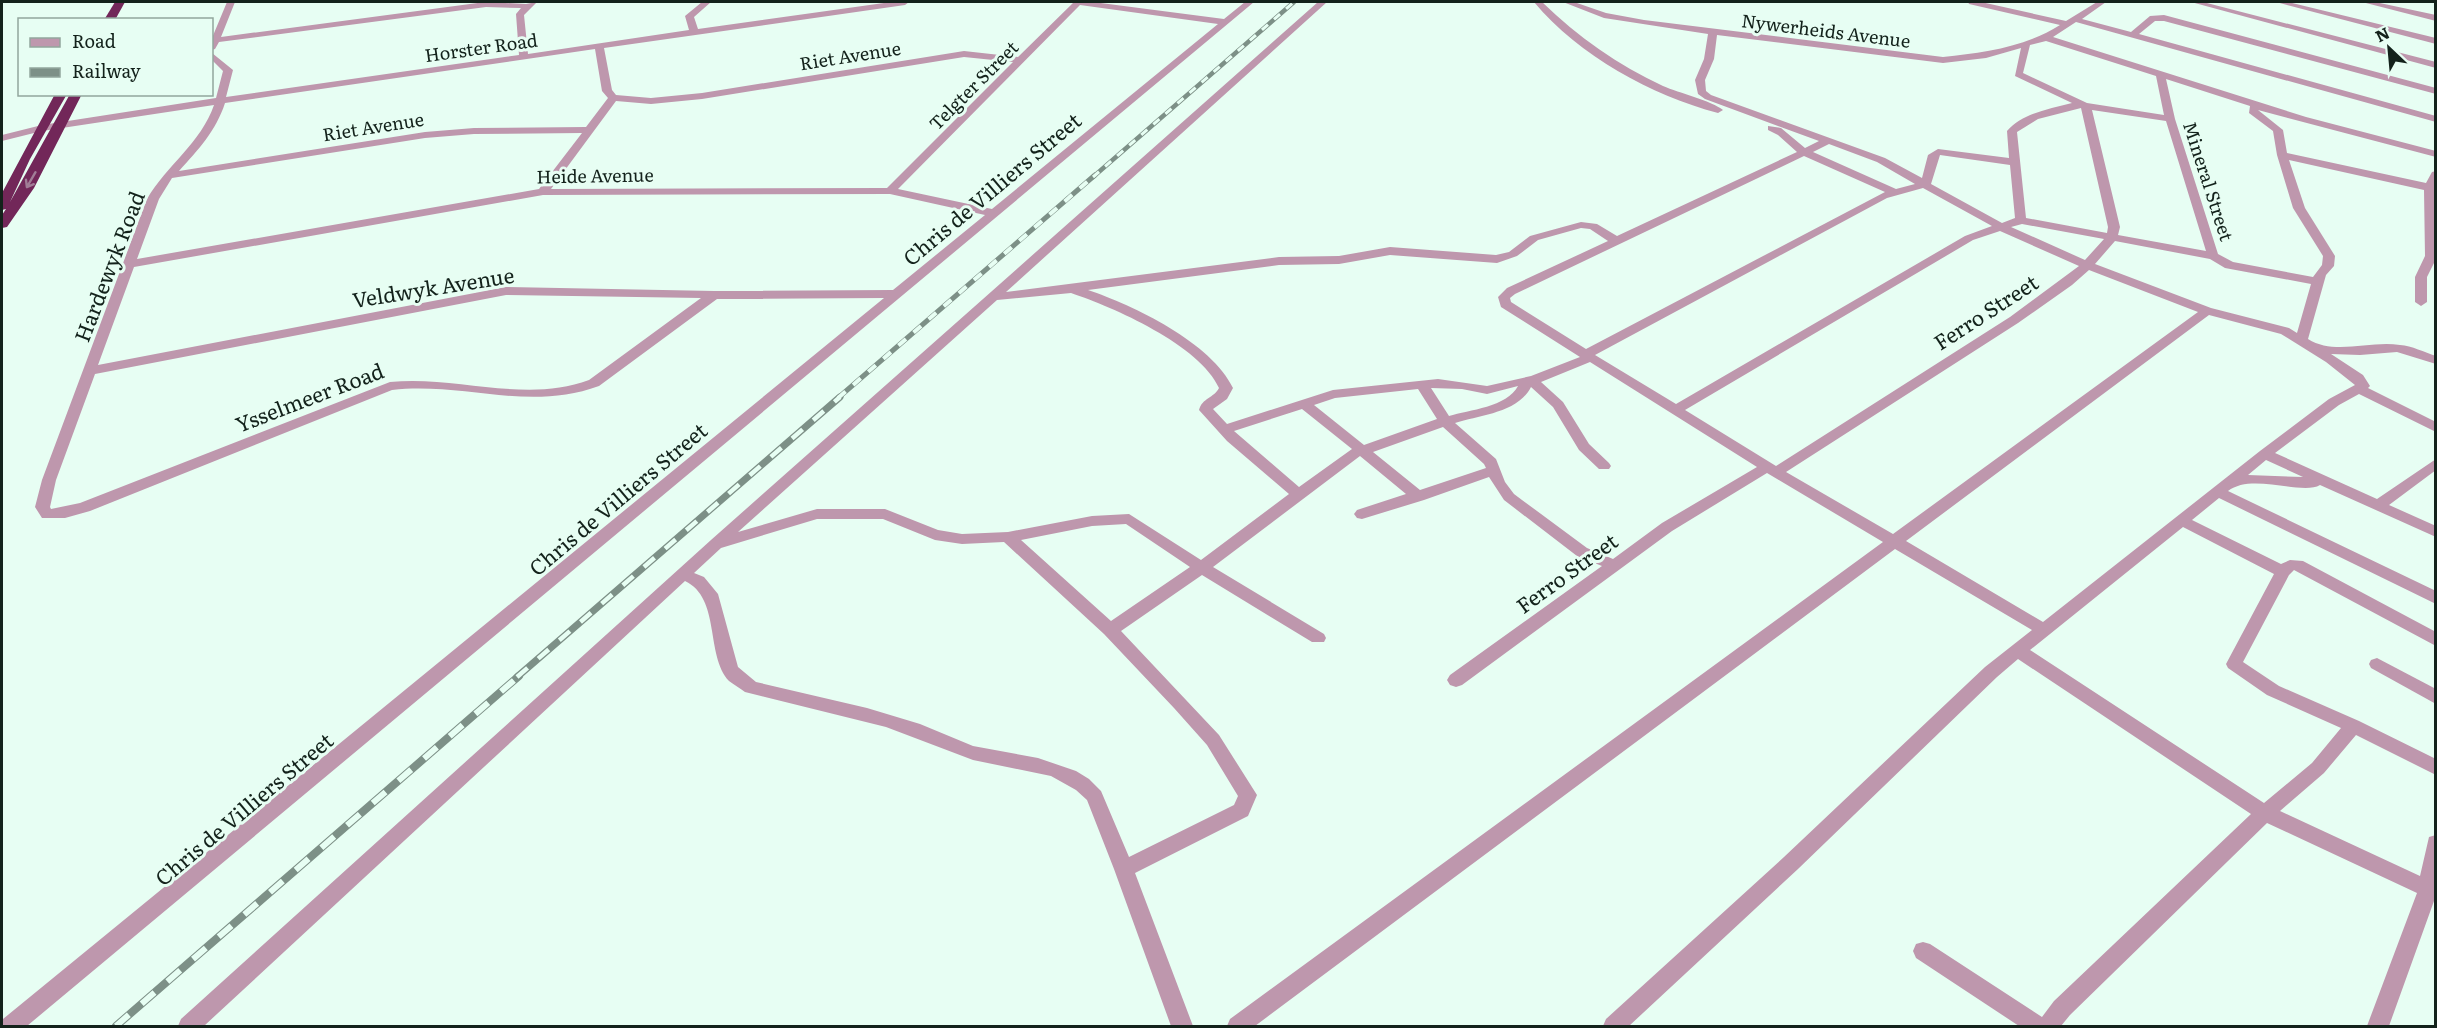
<svg xmlns="http://www.w3.org/2000/svg" width="2437" height="1028" viewBox="0 0 2437 1028" font-family="Literata,serif">
	<style>
		.lines { fill: none; stroke-linecap: round; stroke-linejoin: round }
		.minor { fill: #be97ad; fill-rule: evenodd }
		.highway { fill: #722759; fill-rule: evenodd }
		.rail-far3-casing { stroke: #7d9087; stroke-width: 4.5 }
		.rail-far2-casing { stroke: #7d9087; stroke-width: 5 }
		.rail-far1-casing { stroke: #7d9087; stroke-width: 7 }
		.rail-casing { stroke: #7d9087; stroke-width: 8 }
		.rail-far3 { stroke: #e7fef3; stroke-width: 3; stroke-dasharray: 8; stroke-linecap: butt }
		.rail-far2 { stroke: #e7fef3; stroke-width: 4; stroke-dasharray: 10; stroke-linecap: butt }
		.rail-far1 { stroke: #e7fef3; stroke-width: 4.5; stroke-dasharray: 14; stroke-linecap: butt }
		.rail { stroke: #e7fef3; stroke-width: 6; stroke-dasharray: 17; stroke-linecap: butt }
		.oneway { stroke: #a17d97 }
		.labels { text-anchor: middle; dominant-baseline: central; stroke-width: 6; stroke-linejoin: round; paint-order: stroke }
		.far-street-label { font-size: 18px; fill: #13221b; stroke: #e7fef3 }
		.street-label { font-size: 21px; fill: #13221b; stroke: #e7fef3 }
	</style>
	<rect width="100%" height="100%" fill="#e7fef3"/>
	<g class="lines">
		<g class="minor">
			<path d="M227,2H235L221,37L485,2L526,4L537,2L524,15L528,54L689,30L685,16L702,2H711L694,17L698,29L891,2H909L905,5L604,48L612,90L616,95L651,98L702,93L964,51L1018,57L1074,2H1093L1224,19L1245,2H1254L27,1026H2L3,1019L884,298L717,299L599,386C528,412 465,382 392,390L90,511L65,518H42L35,507L42,480L147,199C167,165 201,143 214,105L42,131L2,141V135L42,125L216,98L223,71L212,60V53L233,70L226,97L519,55L516,14L521,8L486,7L219,42L215,49L212,50V38ZM1080,5L1218,24L992,209L898,189ZM595,49L602,91L608,98L586,127L474,128L425,132L179,171C198,150 216,131 225,103ZM964,57L1013,62L887,188L551,189L616,101L651,104L702,99ZM582,133L539,189L137,259L159,199L172,178L425,138L474,134ZM890,194L985,215L893,290L714,291L506,287L98,365L134,267L543,195ZM506,295L701,298L589,380C525,404 456,375 390,382L80,503L51,509L50,507L56,480L95,374Z"/>
			<path d="M1318,2H1327L1006,292L1279,257L1339,256L1390,247L1496,255L1509,252L1530,236L1581,222L1597,224L1617,236L1797,152L1778,135L1768,130V126L1781,128L1805,148L1819,141L1705,99L1698,94L1695,80L1704,59L1708,34L1604,18L1563,2H1574L1606,13L1644,20L1943,57C1983,53 2026,47 2060,25L1969,4L1968,2H1981L2066,21L2097,2H2106L2082,19L2131,32L2150,16L2164,15L2436,88V94L2164,21H2155L2139,34L2436,116V122L2076,22L2053,37L2306,117L2436,151V157L2258,110L2283,130L2287,153L2426,183L2432,172L2436,171V259L2427,277V302L2421,306L2415,302V277L2425,256L2424,190L2289,160L2305,208L2335,256L2334,266L2326,275L2308,339C2335,356 2370,340 2400,345C2412,346 2424,352 2436,356V364L2397,352L2360,355L2331,354L2363,375L2370,386L2368,388L2436,422V432L2359,394L2339,405L2275,453L2377,499L2436,459V470L2389,505L2436,526V537L2320,485C2302,496 2252,472 2228,491L2436,591V604L2219,498L2192,520L2281,564L2290,560L2303,561L2436,632V646L2294,570L2289,575L2243,662L2279,686L2359,721L2436,759V775L2356,735L2324,773L2280,811L2420,876L2429,837L2436,835V902L2434,901L2389,1026H2367L2417,893L2267,823L2070,1015L2061,1026H2019L1916,958L1913,951L1916,944L1923,942L1930,944L2042,1017L2054,1001L2251,814L2018,659L1997,677L1798,869L1629,1026H1603L1606,1019L1784,857L1985,667L2032,630L1895,549L1255,1026H1227L1230,1019L1883,542L1767,473L1672,531L1462,685L1456,687L1450,685L1447,680L1450,675L1602,566L1577,556L1504,500L1489,477L1424,500L1362,519L1357,518L1354,514L1357,510L1406,494L1360,456L1213,567L1324,634L1326,638L1324,642H1312L1202,575L1121,631L1219,735L1257,795L1248,816L1135,873L1193,1026H1171L1114,869L1087,800L1076,790L1051,776L973,760L886,727L745,692C740,688 734,685 729,681C705,655 721,598 685,581L204,1026H178L181,1019L711,540ZM1717,35L1943,63L1986,58L2021,48L2015,76L2072,103C2049,109 2023,113 2007,131L2009,158L1938,149L1928,155L1922,178L1885,158L1711,95L1706,91L1705,80L1714,59ZM2046,41L2156,76L2164,115L2087,103L2023,73L2030,45ZM2166,79L2250,106L2249,113L2273,131L2277,155L2293,208L2323,256L2322,265L2313,277L2233,262L2218,254L2175,119ZM2081,108L2108,227L2107,233L2026,218L2017,132L2038,119ZM2092,110L2166,121L2206,251L2118,235L2120,227ZM1829,144L1877,162L1915,184L1896,189L1813,152ZM1940,155L2010,165L2015,218L2002,223L1931,184ZM1804,156L1885,192L1586,349L1511,302L1510,298L1515,294ZM1923,188L1992,226L1965,236L1676,404L1595,355L1887,198ZM2022,224L2104,239L2085,260L2011,227ZM1581,228L1590,229L1608,241L1507,288L1498,297L1501,307L1580,357L1531,376L1487,386L1438,379L1333,390L1227,424L1213,409L1227,399L1233,388C1212,343 1133,305 1088,290L1279,265L1339,264L1390,255L1497,263L1517,256L1538,240ZM2000,231L2079,266L2010,317L1776,466L1685,410L1973,240ZM2115,241L2210,259L2225,268L2311,284L2297,333L2289,328L2211,308L2095,264ZM2089,270L2198,312L1893,534L1786,472L2018,323L2072,285ZM1071,293C1113,307 1200,345 1219,388C1214,398 1202,398 1199,410L1227,441L1289,494L1201,560L1129,514L1092,516L1008,532L962,534L938,530L885,509H817L738,532L997,300ZM2209,315L2281,334L2326,362L2355,385L2329,399L2260,451L2043,622L1906,541ZM1590,362L1757,467L1662,523L1613,559L1587,548L1514,494L1505,482L1496,459L1455,423C1480,415 1518,413 1531,387L1553,407L1579,450L1599,469H1609L1611,466L1609,463L1589,444L1563,402L1541,382ZM1518,386C1507,407 1469,410 1449,416L1431,388L1462,389L1487,394ZM1418,389L1437,419L1364,445L1314,405L1335,398ZM1302,409L1352,449L1299,487L1234,431ZM1443,427L1484,464L1486,468L1420,490L1373,452ZM2266,460L2303,477L2248,475ZM817,519H883L935,540L962,544L1004,542L1104,634L1174,708L1207,745L1238,796L1234,805L1129,857L1101,791L1089,779L1076,771L1038,758L973,746L920,724L867,708L756,682L738,667L718,594L704,577L694,573L721,548ZM1126,524L1190,567L1111,621L1021,540L1092,526ZM2183,527L2274,574L2226,664L2228,668L2267,695L2341,728L2312,763L2264,803L2030,650Z"/>
			<path d="M1534,2H1542C1578,37 1618,65 1663,86C1679,93 1712,101 1723,110L1718,113C1651,95 1579,56 1534,2Z"/>
			<path d="M2191,2H2203L2436,62V68Z"/>
			<path d="M2276,2H2288L2436,38V44Z"/>
			<path d="M2362,2H2375L2436,15V21Z"/>
			<path d="M2377,658L2436,689V704L2371,668L2369,664L2371,660Z"/>
		</g>
		<g class="highway">
			<path d="M115,2H125L115,20H104Z"/>
			<path d="M55,94H67L30,159L10,202L70,94H82L34,188L7,227L2,228V215L6,209L2,210V193Z"/>
		</g>
		<defs>
			<path id="rail-far3" d="M1093,177L1294,2"/>
			<path id="rail-far2" d="M838,398L1095,175"/>
			<path id="rail-far1" d="M517,677L840,397"/>
			<path id="rail" d="M116,1026L519,676"/>
		</defs>
		<use href="#rail-far3" class="rail-far3-casing"/>
		<use href="#rail-far2" class="rail-far2-casing"/>
		<use href="#rail-far1" class="rail-far1-casing"/>
		<use href="#rail" class="rail-casing"/>
		<use href="#rail-far3" class="rail-far3"/>
		<use href="#rail-far2" class="rail-far2"/>
		<use href="#rail-far1" class="rail-far1"/>
		<use href="#rail" class="rail"/>
	</g>
	<defs><path id="oneway-shaft" d="M-6 0H5M1.5-3L5.5 0L1.5 3" fill="none" stroke-width="1.6" stroke-linecap="round" stroke-linejoin="round" transform="scale(1.5)"/></defs>
	<use class="oneway" href="#oneway-shaft" transform="translate(31 180) rotate(120)"/>
	<g class="labels">
		<g class="far-street-label">
			<text transform="translate(1826 30) rotate(7)">Nywerheids Avenue</text>
			<text transform="translate(481 47) rotate(-8)">Horster Road</text>
			<text transform="translate(850 55) rotate(-9)">Riet Avenue</text>
			<text transform="translate(973 85) rotate(-45)">Telgter Street</text>
			<text transform="translate(373 126) rotate(-9)">Riet Avenue</text>
			<text transform="translate(595 175) rotate(-1)">Heide Avenue</text>
			<text transform="translate(2209 181) rotate(72)">Mineral Street</text>
		</g>
		<g class="street-label">
			<text transform="translate(991 188) rotate(-40)">Chris de Villiers Street</text>
			<text transform="translate(108 266) rotate(-69)">Hardewyk Road</text>
			<text transform="translate(433 286) rotate(-9)">Veldwyk Avenue</text>
			<text transform="translate(1985 311) rotate(-33)">Ferro Street</text>
			<text transform="translate(309 396) rotate(-21)">Ysselmeer Road</text>
			<text transform="translate(617 498) rotate(-40)">Chris de Villiers Street</text>
			<text transform="translate(1566 572) rotate(-36)">Ferro Street</text>
			<text transform="translate(243 808) rotate(-40)">Chris de Villiers Street</text>
		</g>
	</g>
	<rect width="2437" height="1028" fill="none" stroke="#13221b" stroke-width="6"/>
	<rect x="18" y="18" width="195" height="78" fill="#e7fef3" stroke="#92a69d" stroke-width="1.5"/>
	<rect x="30" y="38" width="30" height="9" fill="#be97ad" stroke="#92a69d" stroke-width="1.5"/>
	<text x="72" y="48" font-size="18" fill="#13221b">Road</text>
	<rect x="30" y="68" width="30" height="9" fill="#7d9087" stroke="#92a69d" stroke-width="1.5"/>
	<text x="72" y="78" font-size="18" fill="#13221b">Railway</text>
	<g transform="translate(2389 48) rotate(334)" stroke="#e7fef3" stroke-width="4.5" paint-order="stroke">
	<path d="M0-4.5L10 22L0 15L-10 22Z" fill="#13221b"/>
	<text y="-9" font-size="16" font-weight="bold" text-anchor="middle" fill="#13221b">N</text>
	</g>
</svg>
